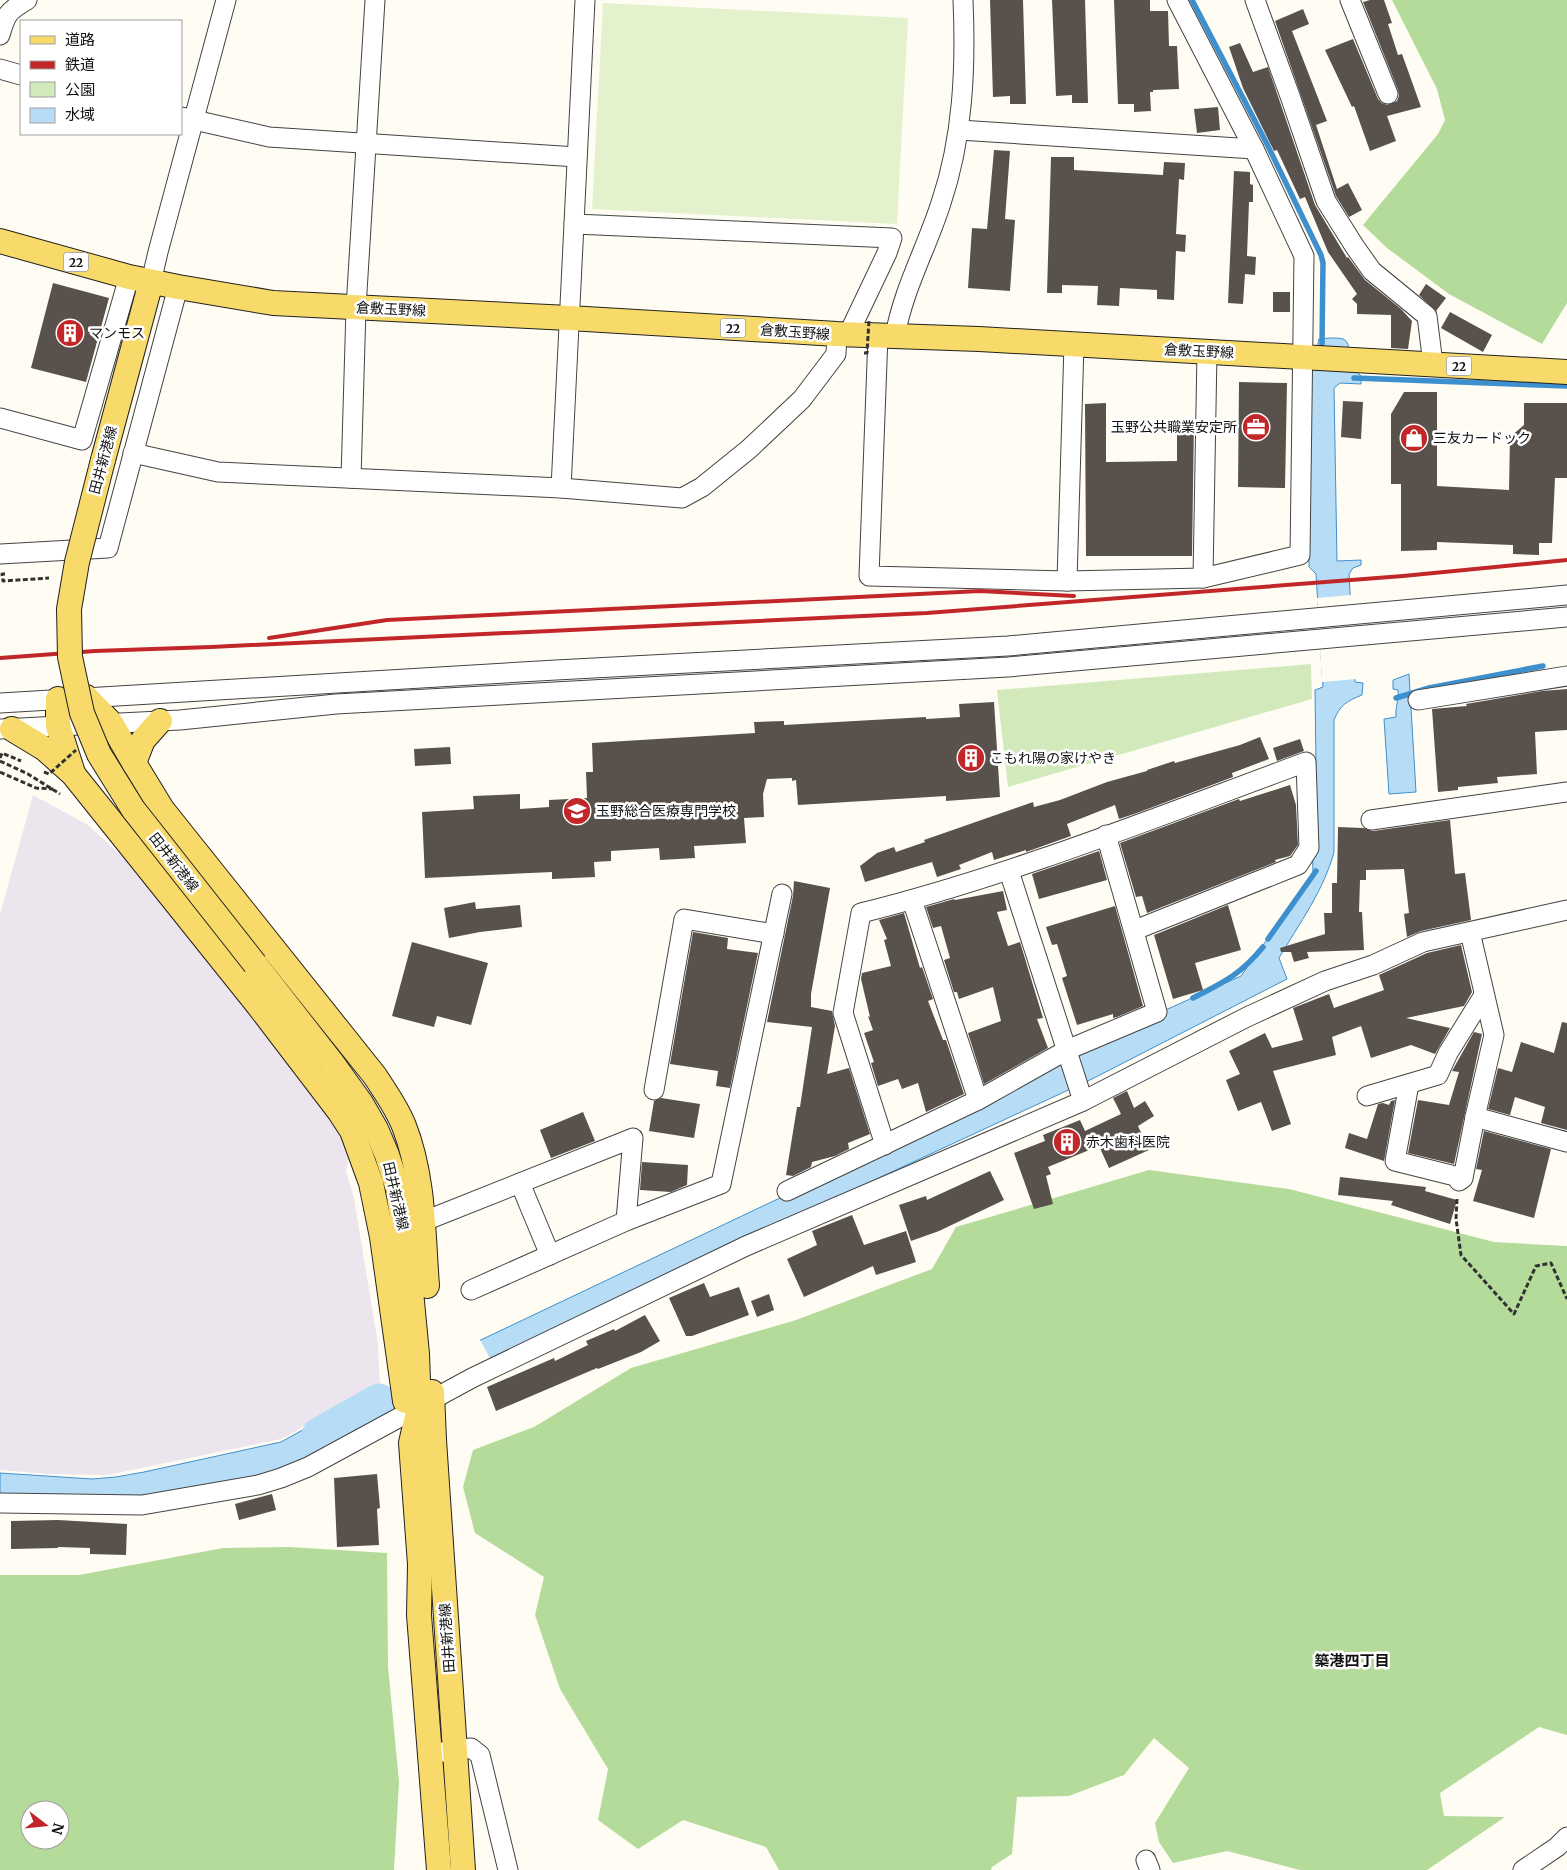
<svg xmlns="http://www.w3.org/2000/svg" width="1567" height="1870" viewBox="0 0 1567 1870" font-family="Merriweather,'Noto Sans JP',serif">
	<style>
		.industrial { fill: #ede5ee }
		.green { fill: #d2eabb }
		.forest { fill: #b5db9b; fill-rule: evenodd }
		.pitch { fill: #e4f1cd }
		.water { fill: #b7ddf6; stroke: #3e8fcd }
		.pier { fill: #fffdf3 }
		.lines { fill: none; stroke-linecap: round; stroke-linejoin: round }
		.stream { stroke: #3e8fcd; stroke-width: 5.5 }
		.river { stroke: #b7ddf6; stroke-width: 35 }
		.building { fill: #59514c }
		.minor-casing { stroke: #434343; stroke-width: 21 }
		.major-casing { stroke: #212121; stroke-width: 26 }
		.path { stroke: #323232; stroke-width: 3; stroke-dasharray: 5 2.5; stroke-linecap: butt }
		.minor { stroke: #fff; stroke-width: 19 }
		.major { stroke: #f8da6a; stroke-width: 24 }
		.rail { stroke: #c12729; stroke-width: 4 }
		.major-bridge-casing { stroke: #212121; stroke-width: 26; stroke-linecap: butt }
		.path-bridge { stroke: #323232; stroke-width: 3; stroke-dasharray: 5 2.5; stroke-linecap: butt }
		.major-bridge { stroke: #f8da6a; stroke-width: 24 }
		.labels { text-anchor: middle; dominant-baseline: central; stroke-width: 5; stroke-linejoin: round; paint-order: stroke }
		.shield { fill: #fff; stroke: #585858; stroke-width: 1 }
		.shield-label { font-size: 12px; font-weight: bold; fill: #101010 }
		.street-label { font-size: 14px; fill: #101010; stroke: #fff }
		.poi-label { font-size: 14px; fill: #101010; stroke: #fff; text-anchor: start }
		.neighbourhood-label { font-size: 15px; font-weight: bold; fill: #101010; stroke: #fff }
	</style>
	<rect width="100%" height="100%" fill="#fffdf3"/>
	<path class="industrial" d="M33,795L88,825L136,869L312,1091L339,1133L349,1158L346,1171L354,1198L378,1344L380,1386L320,1415L293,1433L281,1439L108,1475L47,1474L0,1470V914Z"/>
	<path class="green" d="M1311,664L1312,699L1008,787L997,690Z"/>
	<g class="forest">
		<path d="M1392,0H1567V303L1542,344L1449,294L1387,248L1363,225L1438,134L1445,120L1437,89Z"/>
		<path d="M1149,1170L1289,1189L1494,1242L1567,1246V1735L1539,1727L1440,1793L1444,1816L1505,1817L1427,1870H1300L1227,1851L1173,1863L1159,1842L1155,1823L1189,1768L1154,1738L1124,1775L1069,1796L1017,1797L1012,1854L992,1867L991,1870H779L766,1847L683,1820L638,1849L598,1820L608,1769L560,1689L535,1615L544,1577L475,1533L463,1487L473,1450L534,1427L631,1368L796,1320L932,1269L956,1227Z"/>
		<path d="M290,1547L387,1553L388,1666L399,1782L394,1870H0V1575H79L223,1548ZM30,1810H60V1840H30Z"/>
	</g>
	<path class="pitch" d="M603,3L908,18L897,224L592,209Z"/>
	<g class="water">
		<path d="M1330,338C1334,338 1340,338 1343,339C1353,343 1348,363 1348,371L1357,372L1361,376V384L1340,383L1334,388L1337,561L1361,560V565L1353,568L1349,574L1355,682L1363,683L1362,695C1347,701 1340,705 1334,720V852C1324,890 1299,924 1279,958L1287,979L1092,1079L491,1358L382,1417L375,1418L366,1400L369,1398L367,1394L824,1177L1079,1049L1241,976L1313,875L1311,766H1316L1315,690L1323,687L1316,574L1309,567L1308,387L1319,339Z"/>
		<path d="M1409,674L1416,792L1389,794L1384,719L1396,717C1395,707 1399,701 1398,690L1393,689V680Z"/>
		<path d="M355,1401L370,1428L301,1465L254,1482L142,1502L0,1499V1473L92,1479L116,1477L144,1472L281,1442Z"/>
	</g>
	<g class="pier">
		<path d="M1351,595L1357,679L1322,682L1317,598Z"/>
		<path d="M479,1338L491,1360L382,1419L381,1386Z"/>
	</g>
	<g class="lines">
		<g class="stream">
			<path d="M1192,0L1267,144L1321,255L1323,263L1322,344"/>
			<path d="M1354,378L1567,386"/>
			<path d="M1396,698L1429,688L1543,666"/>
			<path d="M1268,939L1316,871"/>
			<path d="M1193,998C1224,982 1240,975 1263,947"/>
		</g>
		<path class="river" d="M319,1435L379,1401"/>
	</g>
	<g class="building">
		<path d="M990,0H1023L1026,104H1010V96L993,97Z"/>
		<path d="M1052,0H1085L1088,103H1072V95L1056,96Z"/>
		<path d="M1114,0H1150V11H1168L1169,46H1177L1179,89L1153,90V92H1150L1151,111L1134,112V104H1118Z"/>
		<path d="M1370,0H1384L1392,23L1388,24L1398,55L1402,54L1421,107L1387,116L1396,141L1370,151L1354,106L1352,107L1325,50L1353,39L1378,99L1382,103L1387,105L1397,101L1399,96L1398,90L1363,2Z"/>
		<path d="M1303,9L1309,24L1292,31L1327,121L1316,125L1337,189L1348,183L1362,210L1349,217L1336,196L1275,21Z"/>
		<path d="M1240,43L1253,72L1268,67L1315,205L1347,258L1348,257L1365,280L1401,309L1412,321L1408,349L1391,348V315L1357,314V304L1352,299L1357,294L1328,252L1305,197L1300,199L1277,150L1274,151L1243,88L1229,47Z"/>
		<path d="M1218,107L1220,130L1197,133L1194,109Z"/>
		<path d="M994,150L1010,151L1005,219L1015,220L1010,291L968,288L972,228L987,229Z"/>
		<path d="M1051,157H1074V170L1163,175L1164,162L1185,163L1184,180L1179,179L1176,234L1186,235L1185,252L1176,251L1174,300L1157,299V290L1120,288L1119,306L1097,305L1098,286L1062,285V293H1047Z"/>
		<path d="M1234,171L1250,172V184L1253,185V202H1249L1247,256L1256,257L1255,275L1245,274L1243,304L1228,303Z"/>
		<path d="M53,283L109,298L86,382L31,368Z"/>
		<path d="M1426,284L1446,298L1436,311L1419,295Z"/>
		<rect x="1273" y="292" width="17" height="20"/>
		<path d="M1450,312L1492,335L1483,352L1441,328Z"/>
		<path d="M1239,382L1287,383L1285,488L1238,487Z"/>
		<path d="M1404,392H1437V486L1509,490L1510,437L1524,425V403H1567V478H1555L1552,543H1539V555L1513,554V545L1437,542V550L1401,551V484H1391V414Z"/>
		<path d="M1343,401L1363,402L1361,439L1341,437Z"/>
		<path d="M1106,403V462L1177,461V422H1194L1192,556H1086L1085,404Z"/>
		<path d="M1567,689V730L1535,732L1537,774L1497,777L1498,783L1458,787V790L1438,792L1432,709L1467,706L1466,704L1542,691Z"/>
		<path d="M994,702L1000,797L946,801V796L798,805L796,780L792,781V778L767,779L763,794L764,817L744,818L746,843L694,846L695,858L660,860L659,848L611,851V861L594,862L595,877L552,879V872L425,878L422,812L474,809L473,796L520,794V809L549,807V800L587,798L586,772H593L592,743L755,733L754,722L784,721V725L926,717V719L960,717L959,704Z"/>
		<path d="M1260,737L1269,759L1232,773L1233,777L1137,813L1119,819L1115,805L1067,824L1071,836L1026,852V850L994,860L992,852L959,865L961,869L937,877L932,862L865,882L860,866L877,853L894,847L896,852L925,842L924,840L1033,802L1034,807L1060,800L1107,782L1147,771V770L1174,761L1175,763L1240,745Z"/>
		<path d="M1300,739L1304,751L1277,761L1273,748Z"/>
		<path d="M450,747L451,764L415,766L414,749Z"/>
		<path d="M1290,785L1296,805L1298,845L1290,856L1275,860L1276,862L1147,913L1142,896L1136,897L1120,843L1239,799L1240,801Z"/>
		<path d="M1450,820L1455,874L1465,873L1471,920L1421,931L1407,937L1404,914L1409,913L1404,869L1366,870V880H1360L1359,912H1362L1364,950L1307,952L1309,958L1294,962L1291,952H1281L1280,948L1325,934L1324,913H1332V883H1337L1338,827L1363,828L1373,831Z"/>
		<path d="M1099,851L1107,880L1039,899L1032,874Z"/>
		<path d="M794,881L830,888L811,994V1007L832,1011L835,1026L827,1074L849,1068L870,1134L848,1143L849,1149L835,1156L812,1162L811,1167L793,1176L786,1175L797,1107H800L812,1027L767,1022L793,896Z"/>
		<path d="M1003,891L1007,910L997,912L1008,946L1020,942L1043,1018L1037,1019L1048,1048L984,1084L968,1033L1001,1021L993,987L959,999L957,992H954L944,960L950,958L941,926L933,928L926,907L954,899L955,900Z"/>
		<path d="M475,902L476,909L520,905L522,927L480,932L449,938L444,908Z"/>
		<path d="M1228,905L1241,950L1195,963L1203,990L1173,999L1154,935Z"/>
		<path d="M1115,906L1143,1006L1117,1017L1113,1018V1014L1077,1025L1062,978L1067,976L1057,944L1052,945L1046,927Z"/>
		<path d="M904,913L920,968L922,967L933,999L928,1001L943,1040H946L964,1094L926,1112L918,1083L902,1089L898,1079L878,1086L871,1063L874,1062L864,1033L873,1030L868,1016L870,1017L861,979L862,973L891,966L884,940L887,939L879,920Z"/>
		<path d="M693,932L728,938L727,949L758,953L730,1088L716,1086L718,1071L670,1064Z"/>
		<path d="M412,942L488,963L471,1025L437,1016L434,1027L392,1016Z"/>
		<path d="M1461,945L1472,992L1464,1006L1406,1018L1450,1028L1435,1054L1411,1045L1371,1058L1361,1026L1332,1037L1336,1055L1273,1071L1291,1124L1272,1131L1261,1102L1238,1111L1226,1080L1240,1074L1229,1051L1265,1033L1272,1048L1303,1040L1293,1008L1329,994L1334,1008L1384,990L1379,975L1427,953Z"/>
		<path d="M1562,1022L1567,1023V1130L1541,1123L1545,1107L1515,1097L1510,1115L1488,1109L1498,1068L1512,1072L1521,1042L1554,1053Z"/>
		<path d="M1474,1032L1482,1034L1454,1164L1408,1153L1418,1100L1449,1105L1459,1072L1452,1071Z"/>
		<path d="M1127,1091L1134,1108L1145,1101L1154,1116L1138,1126L1149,1150L1109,1168L1099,1146L1048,1167L1051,1174L1046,1176L1053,1204L1034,1209L1014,1153L1045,1141L1043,1135L1080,1120L1085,1131L1121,1114L1113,1098Z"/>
		<path d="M661,1098L700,1104L694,1138L649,1131L654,1101Z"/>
		<path d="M1395,1100L1384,1161L1345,1148L1349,1133L1367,1139L1378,1104L1383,1103L1389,1105L1391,1101Z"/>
		<path d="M583,1112L595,1141L551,1158L540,1130Z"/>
		<path d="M1484,1131L1551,1149L1534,1218L1473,1201L1482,1170L1476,1169Z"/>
		<path d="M642,1162L688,1165L687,1185L671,1192L640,1190Z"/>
		<path d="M990,1171L1004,1200L939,1231L911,1241L899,1205L926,1196L927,1200Z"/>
		<path d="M1340,1177L1426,1187L1425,1191L1457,1200L1450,1224L1391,1205L1393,1201L1338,1195Z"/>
		<path d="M852,1215L864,1245L906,1231L916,1262L876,1275L873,1266L804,1297L787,1259L817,1245L812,1231Z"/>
		<path d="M704,1283L710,1297L739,1287L749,1315L692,1336H686L669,1298Z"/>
		<path d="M769,1294L774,1310L757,1317L751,1301Z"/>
		<path d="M645,1315L660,1341L641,1352L598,1369L597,1368L496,1411L487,1387L554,1358L555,1361L588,1345L586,1341L614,1329L615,1331Z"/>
		<path d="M377,1474L380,1508L377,1509L379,1545L337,1547L334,1478Z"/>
		<path d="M272,1494L276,1510L239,1520L235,1504Z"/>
		<path d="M58,1520L127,1524L126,1555L90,1554V1548L58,1547V1548L11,1549V1521Z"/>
	</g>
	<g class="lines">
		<defs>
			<g id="minor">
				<path d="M1255,0L1290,96L1326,201L1355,247L1372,271L1427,316L1433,364"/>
				<path d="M1350,0L1388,94"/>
				<path d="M0,35C6,14 8,11 27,0"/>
				<path d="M0,69L21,75"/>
				<path d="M181,117L269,137L577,157"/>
				<path d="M959,130L1254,149"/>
				<path d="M574,224L892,238L887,253L848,335"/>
				<path d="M151,282L158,252L226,0"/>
				<path d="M878,335L869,576L1067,581L1203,578L1300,555L1304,256L1254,149L1177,0"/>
				<path d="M895,336C903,290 927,247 941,203C963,138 966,68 963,0"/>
				<path d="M0,418L82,440L129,277"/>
				<path d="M133,453L218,472L561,488L682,498L702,487L749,449L802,399L836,354L837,334"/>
				<path d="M351,478L356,308L375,0"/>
				<path d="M561,488L585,0"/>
				<path d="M0,554L108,548L178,287"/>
				<path d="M1203,578L1207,351"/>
				<path d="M1067,581L1074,344"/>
				<path d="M1418,700L1567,676"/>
				<path d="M0,703L556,670L1008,646L1567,595"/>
				<path d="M0,729L180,720L336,704L1008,667L1567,617"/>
				<path d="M1371,820L1567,792"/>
				<path d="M1009,871L1083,1101"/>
				<path d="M912,900L978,1100"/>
				<path d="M1409,1084L1395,1161L1463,1178"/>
				<path d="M654,1090L684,919L774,934"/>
				<path d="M1367,1096L1438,1075L1448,1053L1484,995"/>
				<path d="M1475,1117L1567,1142"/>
				<path d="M885,1145L843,1013L861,913C1013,875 1159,816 1306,762L1309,848L1298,865L1135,930"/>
				<path d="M1459,1181L1463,1178L1475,1117L1494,1035L1470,932"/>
				<path d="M520,1183L550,1255"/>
				<path d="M787,1191L978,1100L1067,1050L1157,1012L1106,835"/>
				<path d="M626,1221L721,1184L782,894"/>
				<path d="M422,1222L633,1138L626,1221L471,1290"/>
				<path d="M0,1503L142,1505L258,1485L281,1478L308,1467L472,1378L746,1246L1083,1101L1247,1017L1325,981L1373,965L1423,942L1567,910"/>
				<path d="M443,1752L471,1748L480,1755L508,1870"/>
				<path d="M1146,1860L1150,1870"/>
				<path d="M1523,1870L1557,1847L1567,1837"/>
			</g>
			<g id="major">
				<path d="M0,241L129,277L178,287L273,303L569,318L837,334L979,339L1567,372"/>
				<path d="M103,460L151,282"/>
				<path d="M86,697L111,723L134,763"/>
				<path d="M58,699V726L73,773"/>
				<path d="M160,721L143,740L134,763L162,809L375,1076C386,1093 397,1108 404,1126C424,1177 423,1233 427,1286"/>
				<path d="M12,729L45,749L73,774L258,1005L339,1111L352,1131L371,1183L382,1237L405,1401"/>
				<path d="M255,964L333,1064L361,1103L376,1129L387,1155L398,1189L408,1260L417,1354L419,1408L411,1443L420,1564L419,1615L439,1870"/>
				<path d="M432,1392L434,1440"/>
				<path d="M427,1426L434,1440L463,1870"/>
			</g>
		</defs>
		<use href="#minor" class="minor-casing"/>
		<use href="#major" class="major-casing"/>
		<g class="path">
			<path d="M5,574H2L3,581L49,578"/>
			<path d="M0,758L2,753L21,761"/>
			<path d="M0,761L28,774L60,794"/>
			<path d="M0,772L36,788L53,789"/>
			<path d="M1457,1199L1456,1219L1461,1255L1514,1314L1536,1266L1551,1263L1567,1299"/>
		</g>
		<use href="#minor" class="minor"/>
		<use href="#major" class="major"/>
		<g class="rail">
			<path d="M269,638L387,620L980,591L1074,596"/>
			<path d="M0,658L95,651L211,647L927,613L1403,576L1567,560"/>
		</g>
		<defs>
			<path id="major-bridge" d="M103,460L77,562L69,609L70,657L82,713L99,754L133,809L255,964"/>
		</defs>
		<use href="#major-bridge" class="major-bridge-casing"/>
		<g class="path-bridge">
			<path d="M864,353H867L869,320"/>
			<path d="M44,772L49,774L76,750"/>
		</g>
		<use href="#major-bridge" class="major-bridge"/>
	</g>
	<defs>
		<symbol id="building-disc" viewBox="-11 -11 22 22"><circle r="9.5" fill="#c12729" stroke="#fff"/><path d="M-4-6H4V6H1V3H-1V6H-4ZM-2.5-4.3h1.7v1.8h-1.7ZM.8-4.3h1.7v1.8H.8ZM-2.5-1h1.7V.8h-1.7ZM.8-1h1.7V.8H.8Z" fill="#fff"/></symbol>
		<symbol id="office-disc" viewBox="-11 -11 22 22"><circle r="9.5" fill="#c12729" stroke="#fff"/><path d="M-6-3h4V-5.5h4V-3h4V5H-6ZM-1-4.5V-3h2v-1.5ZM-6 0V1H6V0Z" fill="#fff"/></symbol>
		<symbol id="shop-disc" viewBox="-11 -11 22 22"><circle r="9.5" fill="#c12729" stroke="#fff"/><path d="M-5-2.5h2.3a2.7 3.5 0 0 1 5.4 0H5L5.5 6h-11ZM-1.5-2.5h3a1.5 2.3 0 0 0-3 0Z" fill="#fff"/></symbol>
		<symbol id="university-disc" viewBox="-11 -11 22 22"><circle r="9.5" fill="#c12729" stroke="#fff"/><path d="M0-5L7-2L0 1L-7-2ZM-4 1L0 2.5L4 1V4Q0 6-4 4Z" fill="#fff"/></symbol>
	</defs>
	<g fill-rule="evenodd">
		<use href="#building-disc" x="54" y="317" width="32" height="32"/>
		<use href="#office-disc" x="1240" y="411" width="32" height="32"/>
		<use href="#shop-disc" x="1398" y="422" width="32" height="32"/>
		<use href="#building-disc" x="955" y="742" width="32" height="32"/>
		<use href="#university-disc" x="561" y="795" width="32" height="32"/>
		<use href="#building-disc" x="1051" y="1126" width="32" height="32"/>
	</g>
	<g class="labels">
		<g class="shield">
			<rect x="63.5" y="252.5" width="25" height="19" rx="4"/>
			<rect x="720.5" y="318.5" width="25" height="19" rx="4"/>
			<rect x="1446.5" y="356.5" width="25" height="19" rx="4"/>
		</g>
		<g class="shield-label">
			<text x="76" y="262">22</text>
			<text x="733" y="328">22</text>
			<text x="1459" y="366">22</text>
		</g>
		<g class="street-label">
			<text transform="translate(391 309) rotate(3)">倉敷玉野線</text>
			<text transform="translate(795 332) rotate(4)">倉敷玉野線</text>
			<text transform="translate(1199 351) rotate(3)">倉敷玉野線</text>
			<text transform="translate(103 460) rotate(-75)">田井新港線</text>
			<text transform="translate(174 862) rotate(52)">田井新港線</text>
			<text transform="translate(396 1196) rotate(77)">田井新港線</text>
			<text transform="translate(447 1638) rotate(-94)">田井新港線</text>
		</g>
		<g class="poi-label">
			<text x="89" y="333">マンモス</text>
			<text x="1237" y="427" text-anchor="end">玉野公共職業安定所</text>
			<text x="1433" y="438">三友カードック</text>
			<text x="990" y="758">こもれ陽の家けやき</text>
			<text x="596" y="811">玉野総合医療専門学校</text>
			<text x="1086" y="1142">赤木歯科医院</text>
		</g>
		<g class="neighbourhood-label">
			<text x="1352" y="1660">築港四丁目</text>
		</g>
	</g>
	<rect x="20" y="20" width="162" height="115" fill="#ffffff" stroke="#9f9f9f"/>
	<rect x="30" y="36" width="25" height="8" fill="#f8da6a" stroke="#9f9f9f"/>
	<text x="65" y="45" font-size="15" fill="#101010">道路</text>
	<rect x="30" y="61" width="25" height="8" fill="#c12729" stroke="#9f9f9f"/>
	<text x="65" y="70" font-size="15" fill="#101010">鉄道</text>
	<rect x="30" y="82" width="25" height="15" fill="#d2eabb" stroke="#9f9f9f"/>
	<text x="65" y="95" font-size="15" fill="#101010">公園</text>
	<rect x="30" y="108" width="25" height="15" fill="#b7ddf6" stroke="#9f9f9f"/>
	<text x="65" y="120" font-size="15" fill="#101010">水域</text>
	<g transform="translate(45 1825) rotate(106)"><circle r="24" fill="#ffffff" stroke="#9f9f9f"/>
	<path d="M0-4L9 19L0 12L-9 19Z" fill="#c12729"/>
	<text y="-8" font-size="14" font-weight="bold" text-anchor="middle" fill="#101010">N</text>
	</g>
</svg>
